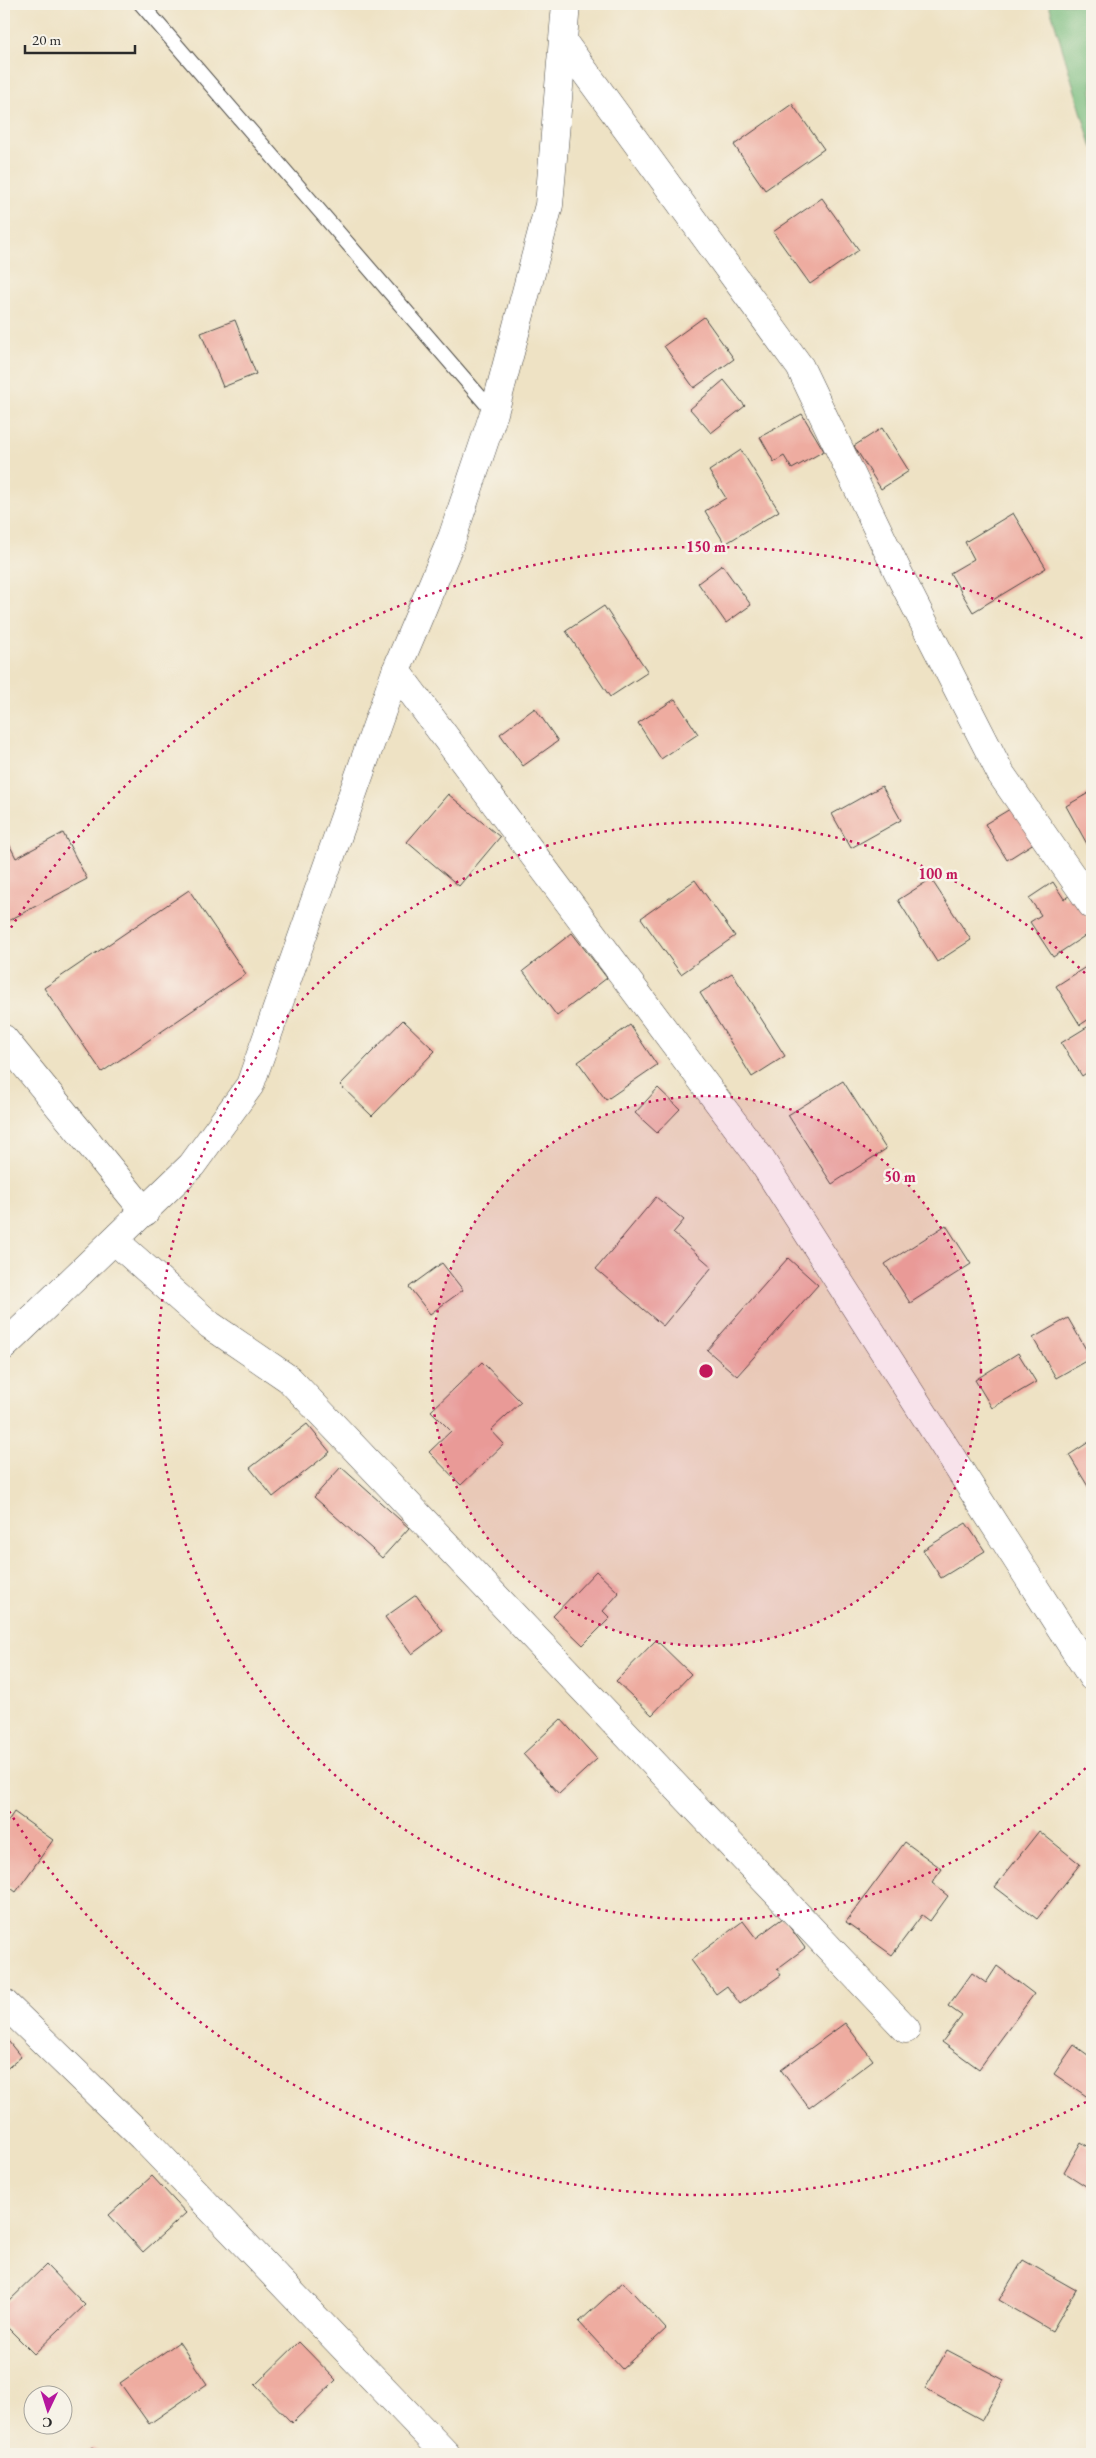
<svg xmlns="http://www.w3.org/2000/svg" width="1096" height="2458" viewBox="0 0 1096 2458" font-family="'EB Garamond',serif">
	<style>
		.forest { fill: #7bbd80; stroke: #537456 }
		.building { fill: #eeaca0 }
		.lines { fill: none; stroke-linecap: round; stroke-linejoin: round }
		.service-casing { stroke: #484642; stroke-width: 16 }
		.minor-casing { stroke: #484642; stroke-width: 29 }
		.service { stroke: #fff; stroke-width: 14 }
		.minor { stroke: #fff; stroke-width: 28 }
		.ring { fill: none; stroke: #c2185b; stroke-width: 2.5; stroke-dasharray: 2.5 5 }
		.centre { fill: #c2185b; stroke: #f7f3e8; stroke-width: 2.5 }
		.ring-label { font-size: 15px; text-anchor: middle; font-weight: bold; fill: #c2185b; stroke: #f7f3e8; stroke-width: 5; stroke-linejoin: round; paint-order: stroke }
	</style>
	<rect width="100%" height="100%" fill="#f7f3e8"/>
	<filter id="ink" filterUnits="userSpaceOnUse"><feTurbulence type="fractalNoise" baseFrequency=".02" numOctaves="2"/><feDisplacementMap in="SourceGraphic" scale="10" xChannelSelector="R" yChannelSelector="G"/><feConvolveMatrix kernelMatrix="1 2 1 2 8 2 1 2 1" color-interpolation-filters="sRGB"/></filter>
	<filter id="wash" filterUnits="userSpaceOnUse"><feTurbulence type="fractalNoise" baseFrequency=".0096" numOctaves="4" result="noise"/><feDisplacementMap in="SourceGraphic" scale="20" xChannelSelector="R" yChannelSelector="G"/><feGaussianBlur stdDeviation="1.12" result="paint"/><feColorMatrix in="noise" values="0 0 0 0 0 0 0 0 0 0 0 0 0 0 0 0 0 1.4 0 .05"/><feComposite in="paint" operator="in"/></filter>
	<g filter="url(#wash)">
		<rect width="100%" height="100%" fill="#eee2c4"/>
		<path class="forest" d="M1049,4H1092V148Z"/>
		<g id="blocks">
			<g class="building">
				<path d="M792,104L824,149L765,190L734,145Z"/>
				<path d="M822,198L859,250L810,284L773,232Z"/>
				<path d="M704,317L734,359L694,388L664,346Z"/>
				<path d="M235,320L256,374L223,387L201,333Z"/>
				<path d="M724,380L745,406L711,433L690,409Z"/>
				<path d="M802,414L824,451L792,469L784,456L774,462L760,437Z"/>
				<path d="M882,428L909,471L881,489L854,446Z"/>
				<path d="M741,450L779,511L725,544L705,511L726,498L709,471Z"/>
				<path d="M1013,513L1046,568L973,612L950,573L974,559L965,542Z"/>
				<path d="M722,565L751,605L726,623L698,583Z"/>
				<path d="M604,606L648,672L610,697L566,631Z"/>
				<path d="M675,699L698,734L661,759L638,723Z"/>
				<path d="M535,708L558,741L523,766L500,734Z"/>
				<path d="M882,786L901,820L851,848L832,814Z"/>
				<path d="M1092,791V853L1066,806Z"/>
				<path d="M448,794L500,837L459,886L407,842Z"/>
				<path d="M1015,806L1037,841L1007,860L985,824Z"/>
				<path d="M63,833L87,879L4,923V834L16,858Z"/>
				<path d="M931,879L971,940L937,962L898,900Z"/>
				<path d="M695,880L735,936L681,974L641,918Z"/>
				<path d="M1053,882L1064,899L1072,894L1092,925V931L1053,957L1030,922L1041,915L1029,898Z"/>
				<path d="M189,890L246,974L102,1072L44,988Z"/>
				<path d="M572,933L607,978L557,1016L523,971Z"/>
				<path d="M1092,963V1017L1080,1025L1056,986Z"/>
				<path d="M732,973L785,1056L752,1077L700,993Z"/>
				<path d="M403,1020L435,1051L372,1116L340,1085Z"/>
				<path d="M1092,1024V1069L1082,1076L1061,1043Z"/>
				<path d="M630,1025L657,1065L606,1100L578,1062Z"/>
				<path d="M843,1081L886,1149L832,1184L788,1115Z"/>
				<path d="M658,1088L680,1109L657,1133L635,1113Z"/>
				<path d="M656,1197L684,1220L673,1233L712,1267L663,1326L596,1269Z"/>
				<path d="M946,1225L971,1264L910,1303L885,1264Z"/>
				<path d="M788,1258L818,1285L737,1376L707,1350Z"/>
				<path d="M442,1263L463,1290L430,1314L409,1287Z"/>
				<path d="M1068,1318L1091,1358L1056,1378L1033,1338Z"/>
				<path d="M1018,1353L1036,1382L992,1408L975,1380Z"/>
				<path d="M482,1362L521,1402L491,1430L504,1444L461,1485L429,1452L451,1431L431,1411Z"/>
				<path d="M307,1424L330,1452L273,1497L250,1468Z"/>
				<path d="M1092,1440V1493L1069,1455Z"/>
				<path d="M341,1467L409,1528L382,1558L314,1497Z"/>
				<path d="M966,1523L985,1551L941,1578L923,1550Z"/>
				<path d="M596,1571L619,1593L603,1611L610,1618L583,1645L553,1616Z"/>
				<path d="M416,1595L443,1631L412,1654L385,1617Z"/>
				<path d="M656,1640L691,1674L652,1715L616,1681Z"/>
				<path d="M561,1719L597,1759L559,1794L523,1754Z"/>
				<path d="M14,1812L53,1840L16,1892L4,1883V1827Z"/>
				<path d="M1039,1831L1080,1864L1037,1919L995,1887Z"/>
				<path d="M905,1842L942,1869L932,1883L948,1896L930,1921L922,1915L892,1955L846,1922Z"/>
				<path d="M783,1918L805,1948L777,1969L781,1975L740,2004L727,1986L716,1994L691,1960L743,1921L756,1938Z"/>
				<path d="M997,1966L1034,1994L979,2069L942,2042L962,2016L948,2006L972,1973L986,1983Z"/>
				<path d="M845,2023L873,2060L809,2108L781,2070Z"/>
				<path d="M4,2036L21,2057L4,2071Z"/>
				<path d="M1074,2045L1092,2058V2100L1054,2074Z"/>
				<path d="M1081,2142L1092,2149V2190L1064,2172Z"/>
				<path d="M152,2176L186,2213L143,2252L109,2215Z"/>
				<path d="M1023,2260L1076,2290L1052,2331L999,2300Z"/>
				<path d="M46,2265L85,2305L34,2354L4,2324V2306Z"/>
				<path d="M623,2282L666,2329L622,2369L579,2322Z"/>
				<path d="M179,2342L207,2384L149,2424L120,2383Z"/>
				<path d="M299,2342L336,2380L292,2423L255,2385Z"/>
				<path d="M947,2350L1004,2380L982,2420L925,2389Z"/>
				<path d="M93,2447L100,2454H85Z"/>
			</g>
		</g>
	</g>
	<g filter="url(#ink)">
		<use href="#blocks" fill-opacity="0" stroke="#484642" stroke-width="1"/>
		<g class="lines">
			<defs>
				<path id="service" d="M141,4L494,413"/>
				<g id="minor">
					<path d="M564,43L800,367L898,572L1001,774L1092,905"/>
					<path d="M396,671L760,1158L1092,1677"/>
					<path d="M4,1039L145,1212"/>
					<path d="M115,1241L210,1325L289,1379L906,2029"/>
					<path d="M4,1346L192,1165L250,1085L396,671L452,538L494,413L549,205L566,4"/>
					<path d="M4,2003L142,2137L446,2454"/>
				</g>
			</defs>
			<use href="#service" class="service-casing"/>
			<use href="#minor" class="minor-casing"/>
			<use href="#service" class="service"/>
			<use href="#minor" class="minor"/>
		</g>
	</g>
	<circle cx="706" cy="1371" r="275" fill="#c2185b" fill-opacity=".12"/>
	<g class="ring">
		<circle cx="706" cy="1371" r="275"/>
		<path d="M1091 1763A549 549 0 1 1 1091 979"/>
		<path d="M1086 2102A824 824 0 0 1 7 1808M7 934A824 824 0 0 1 1086 640"/>
	</g>
	<circle cx="706" cy="1371" r="8" class="centre"/>
	<g class="ring-label">
		<text x="706" y="552">150 m</text>
		<text x="938" y="879">100 m</text>
		<text x="900" y="1182">50 m</text>
	</g>
	<rect width="1096" height="2458" fill="none" stroke="#f7f3e8" stroke-width="20"/>
	<g transform="translate(48 2410) rotate(184)"><circle r="24" fill="#f7f3e8" stroke="#a5a39c"/>
	<path d="M0-4L9 19L0 12L-9 19Z" fill="#b5179e"/>
	<text y="-8" font-size="14" font-weight="bold" text-anchor="middle" fill="#2b2b2b">С</text>
	</g>
	<path d="M25 45v8h110v-8" fill="none" stroke="#2b2b2b" stroke-width="2.5"/>
	<text x="32" y="45" font-size="15" fill="#2b2b2b" stroke="#f7f3e8" stroke-width="4" paint-order="stroke">20 m</text>
</svg>
